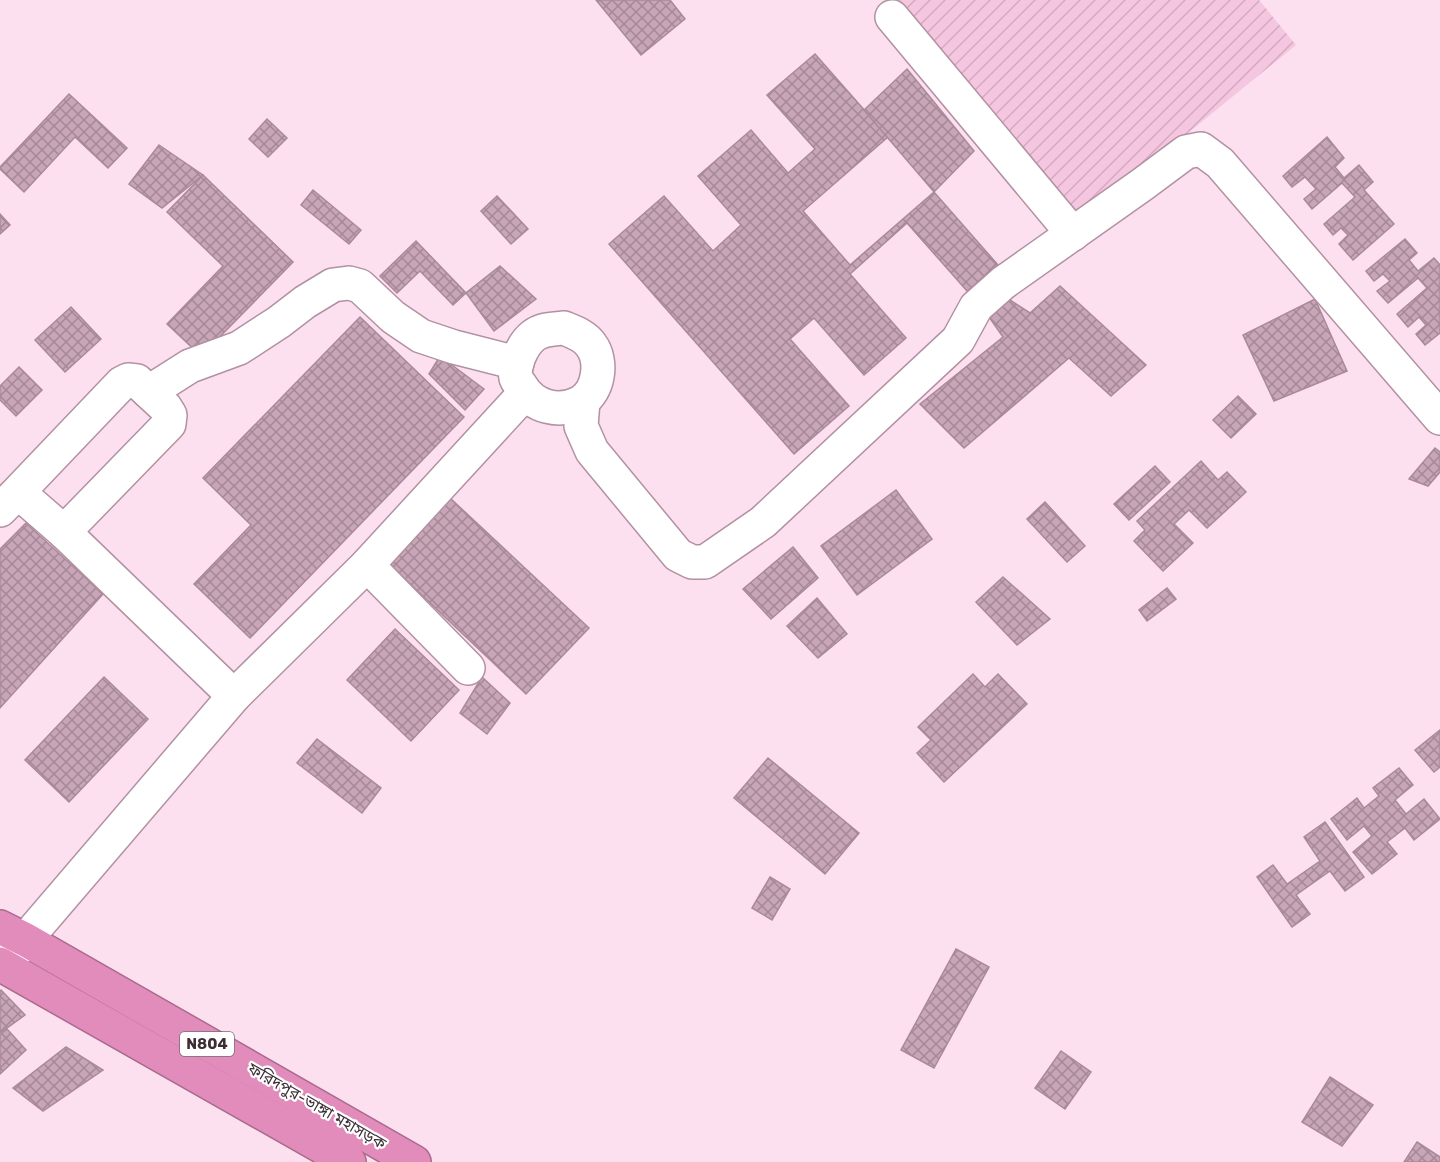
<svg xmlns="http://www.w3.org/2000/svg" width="1440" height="1162" viewBox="0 0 1440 1162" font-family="Rubik,'Noto Sans Bengali',sans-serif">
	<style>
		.garden { fill: url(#garden-furrows) }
		.building { fill: url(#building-cross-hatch); stroke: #a9899a; stroke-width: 1.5 }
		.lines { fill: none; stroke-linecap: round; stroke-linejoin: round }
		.minor-casing { stroke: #b291a2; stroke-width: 36 }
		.highway-casing { stroke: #a86b8d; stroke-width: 36 }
		.minor { stroke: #fff; stroke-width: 33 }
		.highway { stroke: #e28cbc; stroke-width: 33 }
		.labels { text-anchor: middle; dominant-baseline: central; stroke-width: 4.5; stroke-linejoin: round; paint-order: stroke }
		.shield { fill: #fff; stroke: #766d72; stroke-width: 1.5 }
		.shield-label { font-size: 15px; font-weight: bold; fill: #3c2e35 }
		.street-label { font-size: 16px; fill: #3c2e35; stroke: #fff }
	</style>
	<defs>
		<pattern id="garden-furrows" width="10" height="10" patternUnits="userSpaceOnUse" patternTransform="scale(1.5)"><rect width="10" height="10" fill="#f5c6df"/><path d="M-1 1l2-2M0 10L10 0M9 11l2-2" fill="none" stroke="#d3aac0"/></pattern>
		<pattern id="building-cross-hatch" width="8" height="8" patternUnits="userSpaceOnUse" patternTransform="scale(1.5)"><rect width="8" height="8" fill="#c8a6b8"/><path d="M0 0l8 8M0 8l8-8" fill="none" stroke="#a48896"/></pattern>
	</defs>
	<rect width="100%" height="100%" fill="#fde0ef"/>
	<path class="garden" d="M899,0H1259L1296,45L1080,221Z"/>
	<g class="building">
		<path d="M596,0H670L685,19L641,55Z"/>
		<path d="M815,54L888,137L803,211L850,265L934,192L998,265L967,291L907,223L850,274L906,338L864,375L814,318L790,339L849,406L794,454L609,244L664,196L713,251L741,225L698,176L751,130L788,173L815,149L767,95Z"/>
		<path d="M907,69L974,151L934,192L864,110Z"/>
		<path d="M69,94L127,148L108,168L75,137L24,192L0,169V167Z"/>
		<path d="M267,119L287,138L268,157L249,139Z"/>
		<path d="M1327,137L1344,158L1335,167L1344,178L1359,165L1373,182L1364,190L1394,224L1353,260L1339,244L1348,235L1341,228L1333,235L1324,224L1355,197L1342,183L1312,209L1304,199L1316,189L1305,177L1292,187L1283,176Z"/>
		<path d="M159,145L203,175L162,208L129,184Z"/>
		<path d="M203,175L293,262L201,356L167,324L223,266L167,212Z"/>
		<path d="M313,190L361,230L349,244L301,205Z"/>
		<path d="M497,196L528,229L511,244L481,211Z"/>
		<path d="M0,214L10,225L0,234Z"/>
		<path d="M1405,239L1417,253L1409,260L1418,271L1434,258L1440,265V333L1425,345L1416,334L1426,325L1419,317L1408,327L1397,314L1427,288L1418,278L1388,303L1377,291L1390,281L1383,274L1374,281L1366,271Z"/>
		<path d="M416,241L466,293L453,305L420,271L397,293L380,276Z"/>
		<path d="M500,266L536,299L494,331L466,293Z"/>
		<path d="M1060,286L1146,365L1111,396L1069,358L964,448L920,404L1003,337L982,307L999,293L1030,313Z"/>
		<path d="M1315,299L1347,371L1274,401L1243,335Z"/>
		<path d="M71,307L101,339L65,372L35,340Z"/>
		<path d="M360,317L464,417L250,638L194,584L251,525L203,478Z"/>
		<path d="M440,356L484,389L465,410L429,374Z"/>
		<path d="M19,367L42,390L16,416L0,400V386Z"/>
		<path d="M1238,396L1256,414L1231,438L1213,420Z"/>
		<path d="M1435,448L1440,452V472L1428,486L1409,479Z"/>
		<path d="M1201,461L1218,480L1227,472L1246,492L1207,528L1189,510L1174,524L1193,543L1163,571L1134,541L1145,530L1137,521Z"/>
		<path d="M1155,466L1170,482L1129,520L1114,504Z"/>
		<path d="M896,490L932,539L857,595L821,546Z"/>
		<path d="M450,498L589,628L526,694L388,563Z"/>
		<path d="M1045,502L1085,546L1067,562L1027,519Z"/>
		<path d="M26,523L103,594L0,708V549Z"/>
		<path d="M793,547L818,578L771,619L743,589Z"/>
		<path d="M1003,577L1050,619L1017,645L976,602Z"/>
		<path d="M1167,588L1176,599L1147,621L1139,610Z"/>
		<path d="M817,598L847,634L818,658L787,626Z"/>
		<path d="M395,629L459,690L411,741L347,680Z"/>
		<path d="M973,674L985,687L998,674L1027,704L944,782L917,753L931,740L918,727Z"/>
		<path d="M104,677L148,719L69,802L25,760Z"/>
		<path d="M482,677L510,703L487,734L460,713Z"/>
		<path d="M1440,730V767L1434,772L1415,750Z"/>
		<path d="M317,739L381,788L362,813L297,763Z"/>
		<path d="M768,758L859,833L825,874L734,798Z"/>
		<path d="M1399,768L1413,785L1395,800L1406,814L1424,799L1440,819L1414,840L1405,828L1387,842L1397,854L1372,874L1353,852L1372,836L1364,826L1347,840L1331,819L1357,798L1364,808L1379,796L1373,788Z"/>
		<path d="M1325,822L1364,877L1345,891L1330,871L1296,895L1310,914L1292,927L1257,877L1273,865L1287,884L1320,861L1304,837Z"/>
		<path d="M770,877L790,889L772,920L752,908Z"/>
		<path d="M956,949L989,967L934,1068L901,1050Z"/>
		<path d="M1,990L25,1015L0,1033V991Z"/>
		<path d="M7,1029L26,1050L0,1074V1035Z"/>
		<path d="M66,1047L103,1070L43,1111L13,1088Z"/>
		<path d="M1061,1051L1091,1072L1065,1109L1035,1088Z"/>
		<path d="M1330,1077L1373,1105L1342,1146L1302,1122Z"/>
		<path d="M1417,1142L1440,1157V1162H1404Z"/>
	</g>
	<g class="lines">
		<defs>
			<g id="minor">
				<path d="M892,17L1073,234"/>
				<path d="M564,328C574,332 585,336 591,345C603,361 599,391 581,402C559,414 533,407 521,386C519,383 517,381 516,378C513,365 523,344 533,336C542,329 553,329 564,328Z"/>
				<path d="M149,392L190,366L239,348L279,322L305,302L333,285L349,283L360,286L393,317L421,336L454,347L517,363"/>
				<path d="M583,401L581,426L592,451L678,555L692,562H705L763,522L958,340L976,307L1003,283L1143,184L1186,152L1201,149L1220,163L1440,418"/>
				<path d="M0,510L18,492L122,383L128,380L137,381L165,407L170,415L169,424L64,532L18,492"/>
				<path d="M64,532L234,696"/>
				<path d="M367,565L468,668"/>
				<path d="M8,960L234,696L367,565L525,393"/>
			</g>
			<g id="highway">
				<path d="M0,927L26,940L414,1162"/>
				<path d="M0,964L349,1162"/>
			</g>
		</defs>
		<use href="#minor" class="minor-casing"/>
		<use href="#highway" class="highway-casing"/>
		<use href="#minor" class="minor"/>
		<use href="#highway" class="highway"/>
	</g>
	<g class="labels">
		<rect class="shield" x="180" y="1032" width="54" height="24" rx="4.5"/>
		<g class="shield-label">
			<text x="207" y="1044">N804</text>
		</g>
		<g class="street-label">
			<text transform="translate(317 1106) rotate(30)">ফরিদপুর-ভাঙ্গা মহাসড়ক</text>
		</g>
	</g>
</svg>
